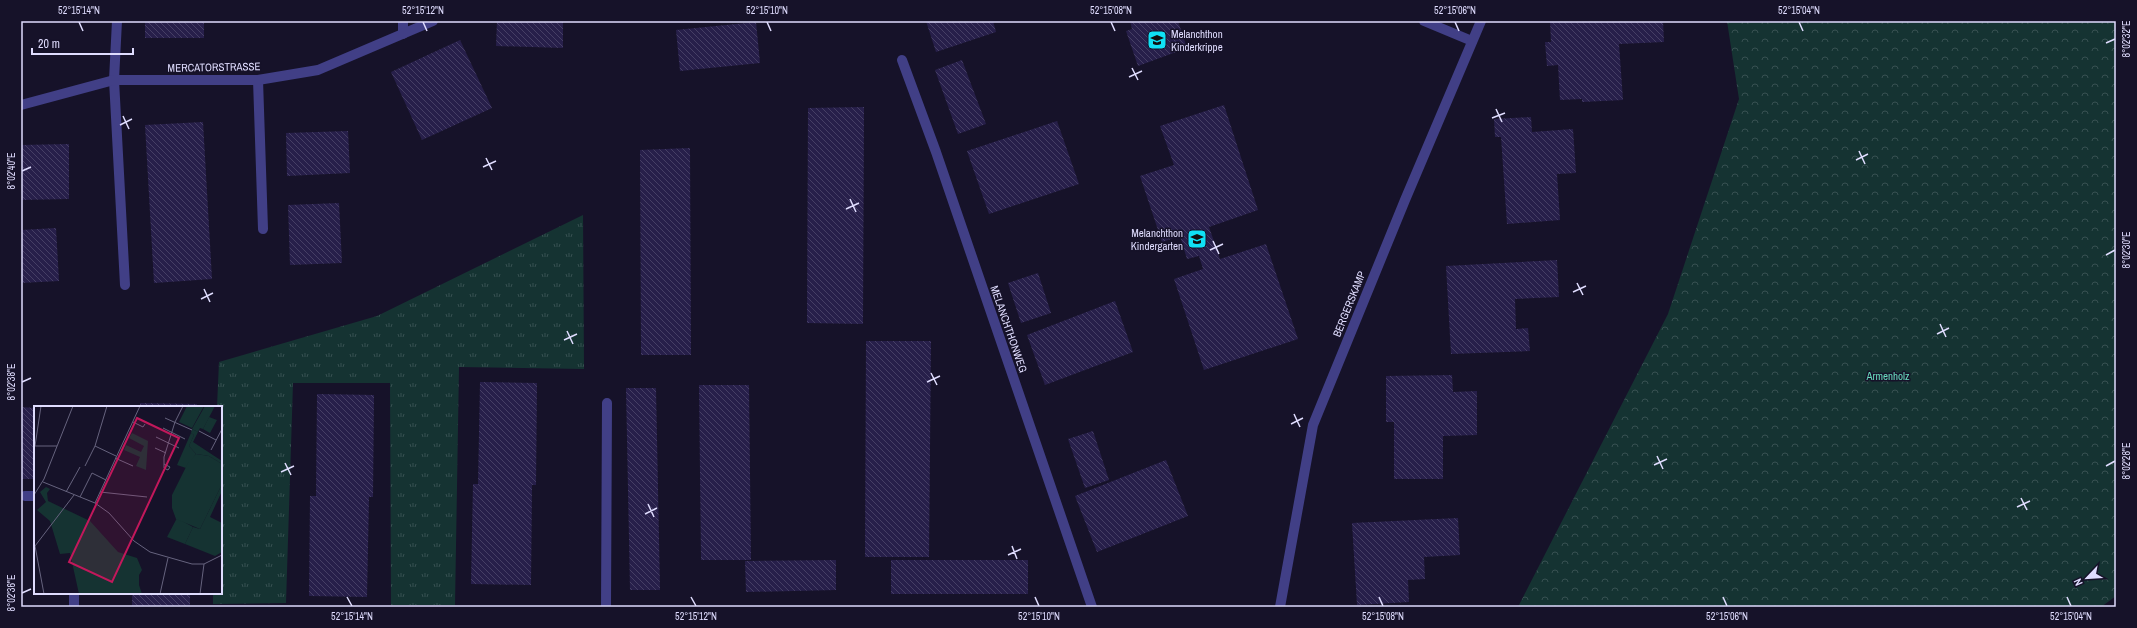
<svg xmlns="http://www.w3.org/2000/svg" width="2137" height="628" viewBox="0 0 2137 628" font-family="'Archivo Narrow',sans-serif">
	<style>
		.grass { fill: url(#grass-tufts) }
		.forest { fill: url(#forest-crowns) }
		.building { fill: url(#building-back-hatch) }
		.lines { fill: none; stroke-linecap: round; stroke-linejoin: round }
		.minor { stroke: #413f86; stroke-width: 10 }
		.ticks { fill: none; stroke: #dfdcfe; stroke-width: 1.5 }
		.labels { text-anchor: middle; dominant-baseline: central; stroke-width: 3; stroke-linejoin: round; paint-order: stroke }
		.poi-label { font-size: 11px; fill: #dfdcfe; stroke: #161229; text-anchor: start }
		.street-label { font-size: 11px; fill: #dfdcfe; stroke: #161229 }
		.park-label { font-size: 11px; fill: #69dcbe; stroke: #161229 }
		.inset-road { fill: none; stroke: #66637e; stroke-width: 1 }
		.view { fill: #c2185b; fill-opacity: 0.15; stroke: #c2185b; stroke-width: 2 }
		.inset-edge { fill: none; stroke: #dfdcfe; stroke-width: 2 }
		.neatline { fill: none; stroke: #dfdcfe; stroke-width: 1.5 }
		.ticks-label { font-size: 10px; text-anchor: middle; fill: #dfdcfe }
	</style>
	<defs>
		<pattern id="grass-tufts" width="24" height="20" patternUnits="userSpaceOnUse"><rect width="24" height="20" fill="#153332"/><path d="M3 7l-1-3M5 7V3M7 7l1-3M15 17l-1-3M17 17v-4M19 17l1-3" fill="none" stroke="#375051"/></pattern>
		<pattern id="forest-crowns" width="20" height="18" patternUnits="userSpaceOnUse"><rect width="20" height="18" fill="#153332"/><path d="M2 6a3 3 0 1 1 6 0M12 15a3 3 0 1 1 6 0" fill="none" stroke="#375051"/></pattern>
		<pattern id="building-back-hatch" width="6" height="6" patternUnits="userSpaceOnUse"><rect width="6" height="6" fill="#271f4a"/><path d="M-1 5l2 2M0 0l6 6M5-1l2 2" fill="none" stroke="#463f65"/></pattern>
	</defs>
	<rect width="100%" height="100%" fill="#161229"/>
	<path class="grass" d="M583,215L584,369L459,367L455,605H391L390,383H293L286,603L213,604V593H221V407H217L219,362L377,316Z"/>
	<path class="forest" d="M1727,21H2116V596L2101,607H1518L1668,314L1739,99Z"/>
	<g class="building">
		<rect x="145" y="21" width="59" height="17"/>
		<path d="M497,21H563V48L496,46Z"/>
		<path d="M926,21H993L996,32L936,52Z"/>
		<path d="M1130,21H1178L1187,48L1138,66L1126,31L1132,29Z"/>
		<path d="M1550,21H1663L1664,42L1619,44L1623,100L1582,102V99L1560,100L1558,65L1547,66L1545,42H1551Z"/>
		<path d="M756,22L760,63L680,71L676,30Z"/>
		<path d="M460,40L492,108L422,140L391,72Z"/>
		<path d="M962,60L986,124L958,134L935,70Z"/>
		<path d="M1224,105L1258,210L1209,227L1220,259L1266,244L1298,339L1204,370L1174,279L1203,269L1199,256L1187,259L1180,236L1162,242L1140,176L1174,165L1160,126Z"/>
		<path d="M864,107L863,324L807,323L808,108Z"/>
		<path d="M1531,117L1532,132L1573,129L1576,173L1557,174L1560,220L1507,224L1501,137H1495L1494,119Z"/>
		<path d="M1057,121L1079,184L989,214L967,151Z"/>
		<path d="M203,122L212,279L154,283L145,125Z"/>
		<path d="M348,131L350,173L287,176L286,133Z"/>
		<path d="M69,144V199L21,200V145Z"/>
		<path d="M690,148L691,355H641L640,150Z"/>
		<path d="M339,203L342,263L290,265L288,205Z"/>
		<path d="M56,228L59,281L21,283V230Z"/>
		<path d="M1557,260L1559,297L1515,299L1516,329L1528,328L1530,351L1451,354L1446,266Z"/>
		<path d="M1038,273L1051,313L1021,323L1008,283Z"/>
		<path d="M1115,301L1133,352L1045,385L1027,335Z"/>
		<path d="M866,341H931L929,557H865Z"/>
		<path d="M1452,375L1453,392L1477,391V435L1443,436V479H1394V422H1386V376Z"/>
		<path d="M480,382L537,383L536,485H532L531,585L471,584L473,484H478Z"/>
		<path d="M699,385H749L751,560H701Z"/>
		<path d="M626,388H656L660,590H630Z"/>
		<path d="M317,394L374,395L373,497H369L367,597L309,596L310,496H316Z"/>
		<path d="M140,403L197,404V407H140Z"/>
		<path d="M21,407L35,408V479H21Z"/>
		<path d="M1093,431L1109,480L1085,488L1068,439Z"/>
		<path d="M1166,460L1188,516L1097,552L1075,496Z"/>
		<path d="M1458,518L1460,555L1424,557L1425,579L1408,580L1409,602L1357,605L1352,523Z"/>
		<path d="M836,560V590L746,592L745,561Z"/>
		<rect x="891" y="560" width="137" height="34"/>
		<path d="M132,593H190V607L132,606Z"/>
	</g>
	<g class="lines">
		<g class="minor">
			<path d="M117,21L114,80L125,285"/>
			<path d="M1424,21L1472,41"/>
			<path d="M403,34V21"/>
			<path d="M902,60L936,152L1092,607"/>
			<path d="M258,80L263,229"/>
			<path d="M21,105L114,80H258L318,70L433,21"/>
			<path d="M25,496H35"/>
			<path d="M74,593V607"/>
			<path d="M606,607L607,403"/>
			<path d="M1280,607L1313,425L1405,200L1481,21"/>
		</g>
	</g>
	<path class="ticks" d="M79,22L83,31M423,22L427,31M767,22L771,31M1111,22L1115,31M1455,22L1459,31M1799,22L1803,31M2106,43L2115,39M1132,68L1138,80M1129,77L1142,71M1496,109L1502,122M123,116L129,129M1492,118L1505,113M120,125L132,119M1859,151L1865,164M486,158L492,170M1856,160L1868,154M483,167L496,161M22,171L31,167M850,199L856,212M846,209L859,203M1213,241L1219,254M1210,250L1223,244M2106,255L2115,250M1577,283L1583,295M204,289L210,302M1573,292L1586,286M201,299L213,293M1940,324L1946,337M567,331L573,344M1937,334L1949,328M564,340L577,334M931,373L937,385M22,382L31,378M927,382L940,376M1294,414L1300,427M1291,424L1303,418M1657,456L1663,469M285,463L291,475M1654,465L1667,459M2106,466L2115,461M281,472L294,466M2021,498L2027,510M648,504L654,517M2017,507L2030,501M645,514L657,508M1012,546L1017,559M1008,555L1021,549M22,593L31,589M347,597L352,606M691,597L696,606M1035,597L1039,606M1379,597L1383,606M1723,597L1727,606M2067,597L2071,606"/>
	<defs>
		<symbol id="school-square" viewBox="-11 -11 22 22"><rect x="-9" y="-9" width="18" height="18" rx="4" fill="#10e1f5" stroke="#161229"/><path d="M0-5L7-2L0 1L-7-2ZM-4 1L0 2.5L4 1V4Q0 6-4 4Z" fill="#111"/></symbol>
	</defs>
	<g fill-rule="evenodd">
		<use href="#school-square" x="1146" y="29" width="22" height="22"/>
		<use href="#school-square" x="1186" y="228" width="22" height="22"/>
	</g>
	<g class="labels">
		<g class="poi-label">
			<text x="1171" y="34">Melanchthon<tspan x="1171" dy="13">Kinderkrippe</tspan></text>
			<text x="1183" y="233" text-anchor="end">Melanchthon<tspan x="1183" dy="13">Kindergarten</tspan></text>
		</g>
		<g class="street-label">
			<text transform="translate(214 67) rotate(-1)">MERCATORSTRASSE</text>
			<text transform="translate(1349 304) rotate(-68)">BERGERSKAMP</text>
			<text transform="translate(1009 329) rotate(71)">MELANCHTHONWEG</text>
		</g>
		<g class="park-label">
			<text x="1888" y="376">Armenholz</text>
		</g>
	</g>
	<g transform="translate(34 406)">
		<rect width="188" height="188" fill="#161229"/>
		<path d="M153,0H170L158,22L145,16ZM175,11L183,14L176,27L169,23ZM98,27L114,35L112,64L102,60L106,51L90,44L92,39L107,46L110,40L95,32Z" fill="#153332"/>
		<path d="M171,0H181L169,23L166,22L164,26L158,23ZM157,27L160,29L155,40L162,48L152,62L143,59ZM12,81L16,83L13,87L14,95L56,115L84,146L103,152L108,164L105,169V179L108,188H45L36,147L26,148L16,115L3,104L12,96L6,86ZM143,112L159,121L151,138L133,131Z" fill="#153332"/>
		<path d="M158,23L164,26L159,36L188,55V58L175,50L162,48L155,40L160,29L157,27ZM188,78V85L176,111L188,117V146L181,150L151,138L159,121L166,123Z" fill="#153332"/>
		<path d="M162,48L175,50L188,58V78L166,123L142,113L138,102V89L154,57Z" fill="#153332"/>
		<path class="inset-road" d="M73,0L61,40L82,50M131,12L158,24M99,16L109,21L111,18M129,22L151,33M165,25L182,34M122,31L145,42M0,40H23M1,40L7,0M121,42L132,47M177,44L188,23M81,52L99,60M130,58L136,61L134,64L130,62V51L141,16L149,0M51,60L61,40M9,76L61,97L75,107L100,135L116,146L158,158H170L188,149M32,86L46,61M66,86L113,91M0,89L10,73L39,0M46,91L58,67L72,74M61,97L106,0M10,188L1,140L40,89M126,188L134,152M166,188L170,158"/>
		<path class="view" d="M103,12L145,32L78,176L35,156Z"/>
		<rect width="188" height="188" class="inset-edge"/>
	</g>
	<rect width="2137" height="628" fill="none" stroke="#161229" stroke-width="44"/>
	<g transform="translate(2087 578) rotate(245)" stroke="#161229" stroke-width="3" paint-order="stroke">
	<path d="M0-3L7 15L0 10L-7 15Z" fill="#dfdcfe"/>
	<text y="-6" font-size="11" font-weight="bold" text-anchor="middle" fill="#dfdcfe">N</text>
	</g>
	<path d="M32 48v6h101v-6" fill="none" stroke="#dfdcfe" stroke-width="2"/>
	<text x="38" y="48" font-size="12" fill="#dfdcfe" stroke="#161229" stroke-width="3" paint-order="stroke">20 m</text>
	<rect x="22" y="22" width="2093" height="584" class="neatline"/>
	<g class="ticks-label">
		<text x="79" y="14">52°15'14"N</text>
		<text x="423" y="14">52°15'12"N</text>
		<text x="767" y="14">52°15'10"N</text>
		<text x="1111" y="14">52°15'08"N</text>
		<text x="1455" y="14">52°15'06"N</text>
		<text x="1799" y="14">52°15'04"N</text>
		<text transform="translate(2126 39) rotate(-90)" y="4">8°02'32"E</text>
		<text transform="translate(11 171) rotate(-90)" y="4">8°02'40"E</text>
		<text transform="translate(2126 250) rotate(-90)" y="4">8°02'30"E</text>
		<text transform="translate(11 382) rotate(-90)" y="4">8°02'38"E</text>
		<text transform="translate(2126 461) rotate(-90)" y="4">8°02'28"E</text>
		<text transform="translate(11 593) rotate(-90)" y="4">8°02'36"E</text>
		<text x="352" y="620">52°15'14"N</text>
		<text x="696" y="620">52°15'12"N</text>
		<text x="1039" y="620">52°15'10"N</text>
		<text x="1383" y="620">52°15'08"N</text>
		<text x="1727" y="620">52°15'06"N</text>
		<text x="2071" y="620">52°15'04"N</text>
	</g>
</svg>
